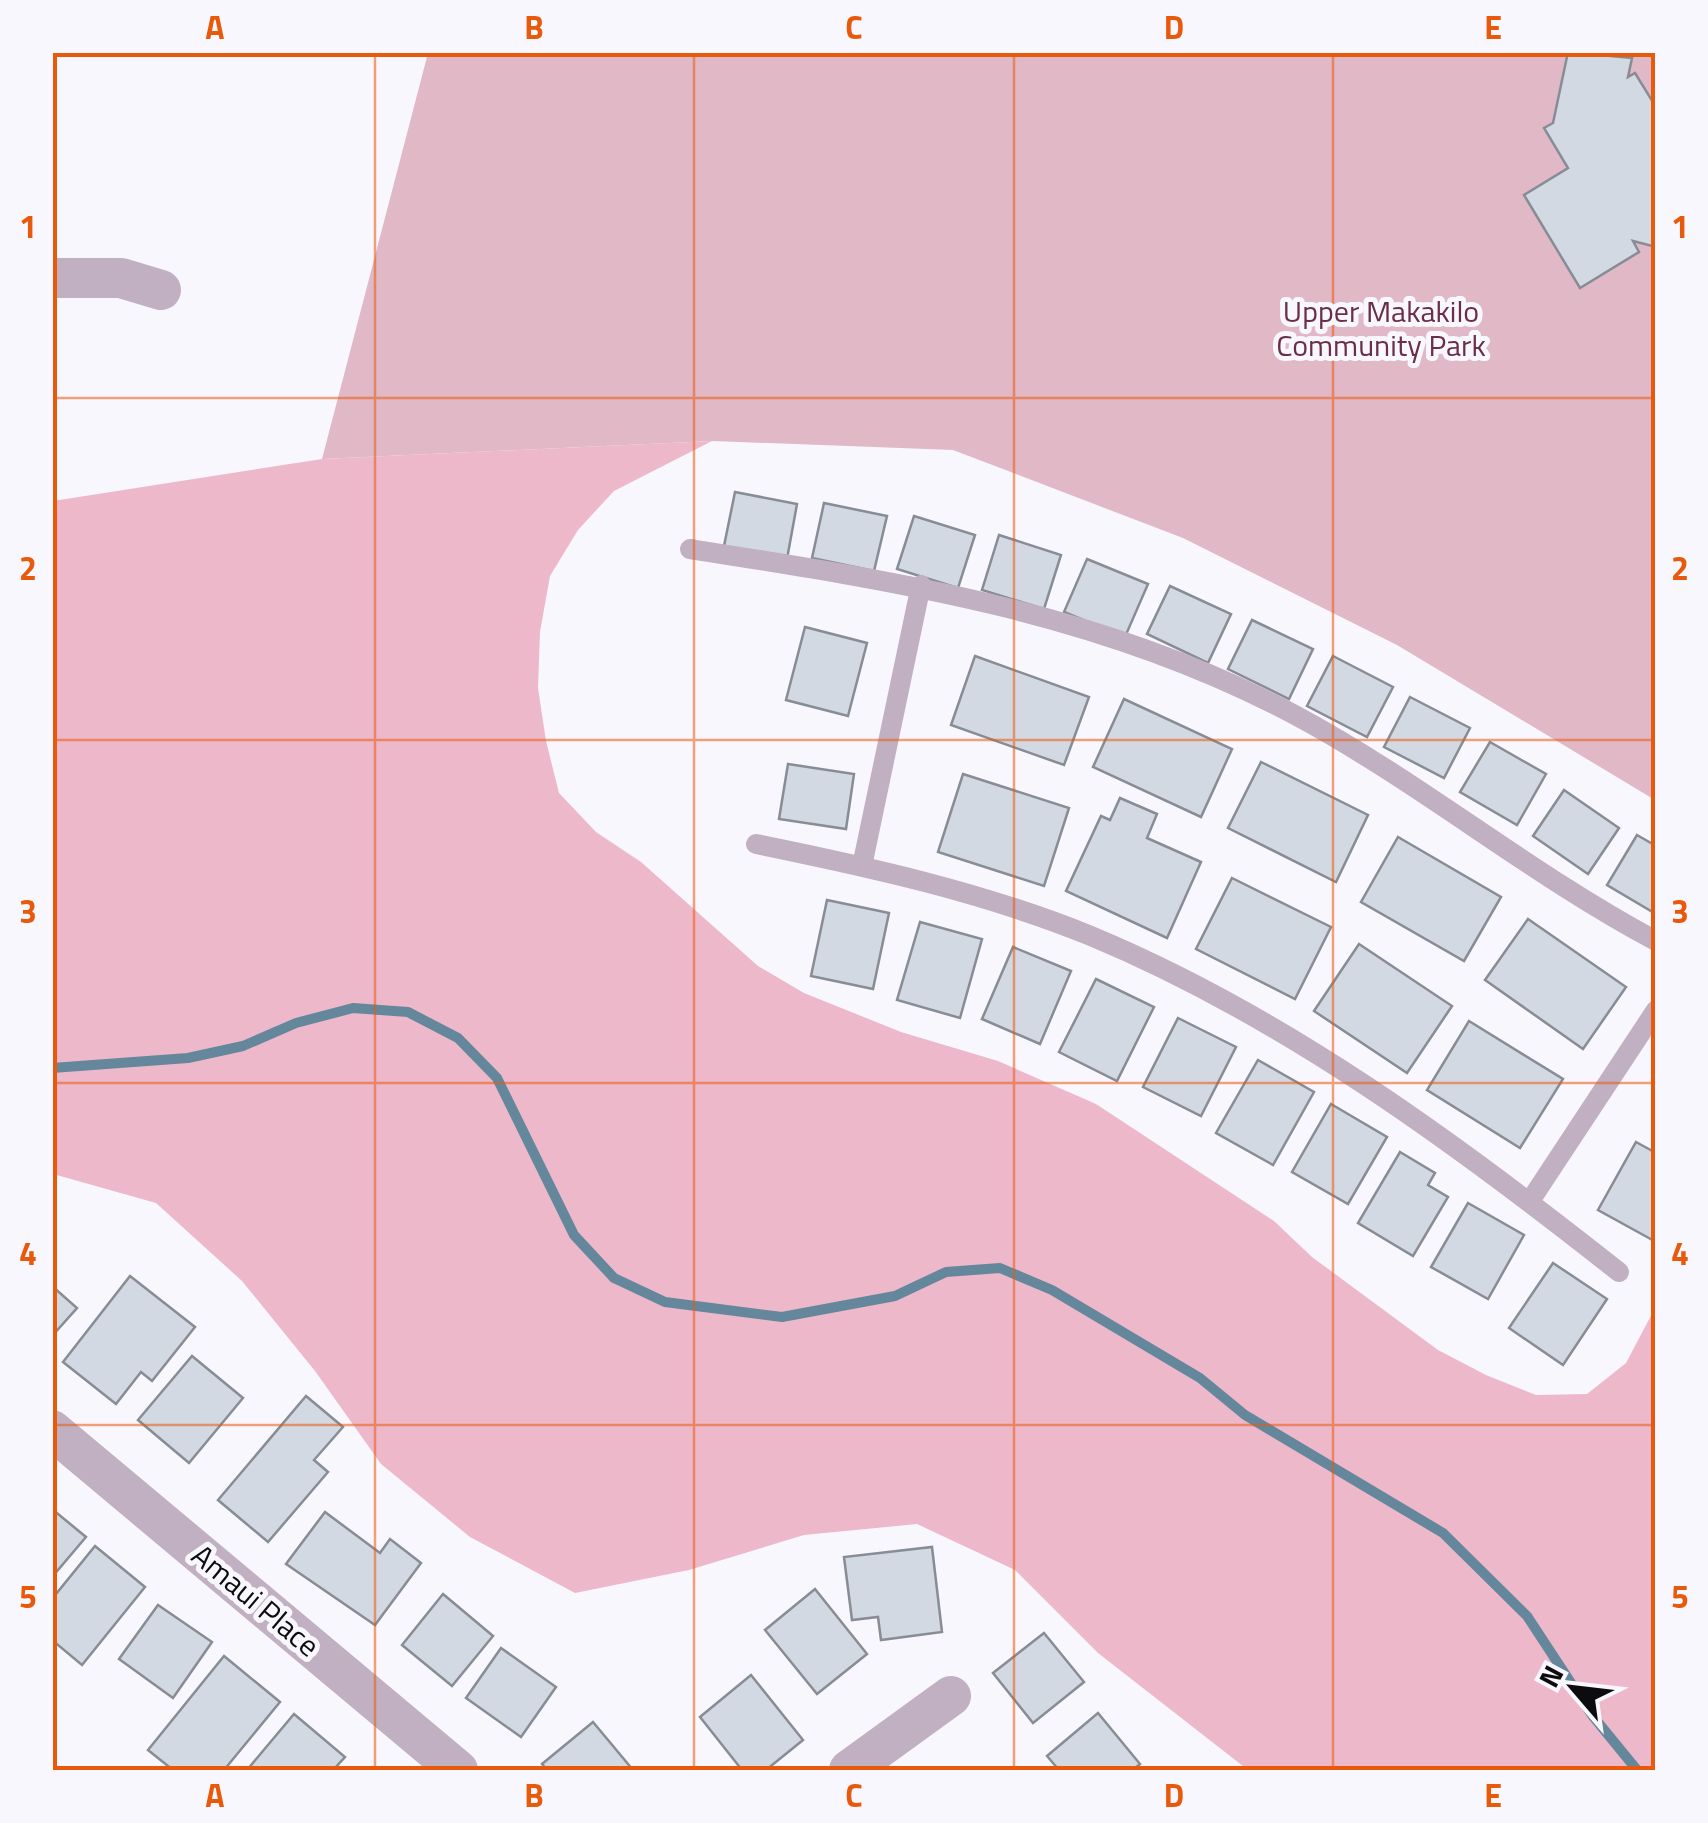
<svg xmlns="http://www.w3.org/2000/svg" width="1708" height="1823" viewBox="0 0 1708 1823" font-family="'Titillium Web',sans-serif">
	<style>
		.green { fill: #e1b8c6 }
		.forest { fill: #eeb8cb }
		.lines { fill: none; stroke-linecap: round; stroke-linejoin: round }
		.stream { stroke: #64879b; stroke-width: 10 }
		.building { fill: #d3d9e3; stroke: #878c95; stroke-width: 2.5 }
		.lane { stroke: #c0b0c1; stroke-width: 20 }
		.street { stroke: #c0b0c1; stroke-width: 40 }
		.grid { fill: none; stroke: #e8590c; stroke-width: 2.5; stroke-opacity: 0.55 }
		.labels { text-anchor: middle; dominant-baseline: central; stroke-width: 10; stroke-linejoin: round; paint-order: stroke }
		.park-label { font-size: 30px; fill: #6c2d48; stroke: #f8f7fe }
		.street-label { font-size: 30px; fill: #0c0b0e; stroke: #f8f7fe }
		.neatline { fill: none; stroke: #e8590c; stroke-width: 4 }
		.grid-label { font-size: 32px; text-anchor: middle; font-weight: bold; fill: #e8590c }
	</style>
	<rect width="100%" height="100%" fill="#f8f7fe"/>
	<path class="green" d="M428,53H1655V800L1397,645L1183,538L953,450L712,441L322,459Z"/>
	<path class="forest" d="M712,441L614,491L578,530L550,576L540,632L538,688L546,741L559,793L596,832L641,862L758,966L804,993L901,1032L998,1061L1096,1104L1274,1221L1312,1257L1438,1350L1486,1375L1536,1395L1587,1394L1626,1363L1655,1308V1770H1248L1098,1653L1015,1570L917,1524L804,1535L689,1570L575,1593L470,1537L381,1464L315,1371L242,1281L156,1203L53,1174V501L322,459Z"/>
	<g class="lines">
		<path class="stream" d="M52,1068L188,1058L243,1046L296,1023L353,1008L408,1012L458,1038L497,1078L574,1235L614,1278L665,1302L782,1317L895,1296L946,1272L1000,1268L1052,1290L1200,1378L1245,1415L1443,1533L1527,1616L1592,1715L1637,1770"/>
	</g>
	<g class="building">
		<path d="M1568,52L1632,58L1628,77L1635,73L1656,107V247L1633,241L1639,252L1580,288L1524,195L1568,168L1544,128L1553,123Z"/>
		<path d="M735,492L797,504L787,559L724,546Z"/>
		<path d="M824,503L887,516L874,571L812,558Z"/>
		<path d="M914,516L975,535L958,588L897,569Z"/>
		<path d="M999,535L1061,555L1044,609L982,590Z"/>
		<path d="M1087,559L1148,584L1125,637L1064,612Z"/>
		<path d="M1170,586L1231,614L1208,663L1147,634Z"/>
		<path d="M1252,620L1313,649L1289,699L1228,669Z"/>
		<path d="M805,627L867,643L848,716L786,700Z"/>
		<path d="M975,656L1089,697L1064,765L951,725Z"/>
		<path d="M1333,656L1393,687L1367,737L1307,706Z"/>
		<path d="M1410,697L1470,728L1444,778L1384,747Z"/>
		<path d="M1124,699L1232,749L1201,817L1093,767Z"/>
		<path d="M1490,742L1546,774L1517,825L1460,792Z"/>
		<path d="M1261,762L1368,815L1336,882L1228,828Z"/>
		<path d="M788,764L854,774L846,829L779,819Z"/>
		<path d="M963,774L1069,808L1044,886L938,852Z"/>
		<path d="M1564,790L1619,828L1588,874L1533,836Z"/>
		<path d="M1120,798L1157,814L1147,838L1201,862L1167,938L1066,891L1101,816L1110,820Z"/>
		<path d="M1637,835L1656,846V914L1607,885Z"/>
		<path d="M1398,837L1501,897L1464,961L1361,902Z"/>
		<path d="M1232,878L1331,927L1295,999L1196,949Z"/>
		<path d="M827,900L889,913L873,989L811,976Z"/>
		<path d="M1528,919L1626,987L1583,1049L1485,980Z"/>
		<path d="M920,922L982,939L960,1018L897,1000Z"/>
		<path d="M1359,944L1452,1006L1407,1073L1314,1011Z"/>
		<path d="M1013,947L1071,971L1040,1044L982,1019Z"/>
		<path d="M1096,979L1154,1007L1117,1081L1059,1052Z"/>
		<path d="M1178,1018L1236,1047L1201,1116L1143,1087Z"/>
		<path d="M1469,1021L1563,1079L1520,1148L1427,1090Z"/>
		<path d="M1258,1060L1314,1092L1273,1165L1216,1133Z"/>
		<path d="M1331,1104L1387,1137L1348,1204L1292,1172Z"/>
		<path d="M1636,1142L1656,1153V1242L1598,1210Z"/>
		<path d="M1400,1152L1435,1173L1428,1185L1448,1197L1413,1256L1358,1223Z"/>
		<path d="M1468,1203L1524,1235L1488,1299L1431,1267Z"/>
		<path d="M1553,1263L1607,1299L1563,1365L1509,1328Z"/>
		<path d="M130,1276L195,1327L152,1381L141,1372L116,1404L63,1362Z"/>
		<path d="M52,1286L77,1308L52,1336Z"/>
		<path d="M192,1356L243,1398L189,1463L138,1420Z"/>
		<path d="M306,1396L343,1427L314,1460L328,1472L268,1542L218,1500Z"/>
		<path d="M52,1509L86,1537L52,1577Z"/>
		<path d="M325,1512L380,1553L390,1539L421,1563L375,1625L286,1564Z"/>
		<path d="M95,1546L145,1587L82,1665L52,1640V1599Z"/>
		<path d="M932,1547L942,1632L881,1640L878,1617L852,1620L844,1557Z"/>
		<path d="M815,1589L867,1654L817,1694L765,1630Z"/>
		<path d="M443,1594L493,1636L452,1686L402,1645Z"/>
		<path d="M158,1605L212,1642L173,1698L119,1659Z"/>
		<path d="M1044,1633L1084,1682L1033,1723L993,1673Z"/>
		<path d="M501,1648L556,1687L521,1737L466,1698Z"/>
		<path d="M224,1656L280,1702L224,1770H173L148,1750Z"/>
		<path d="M751,1675L803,1740L766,1770H742L700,1717Z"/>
		<path d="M1098,1713L1140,1764L1133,1770H1059L1047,1756Z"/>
		<path d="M294,1714L345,1757L333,1770H247Z"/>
		<path d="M593,1722L633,1770H547L542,1764Z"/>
	</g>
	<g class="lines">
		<g class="lane">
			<path d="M690,549C901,582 1104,613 1295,715C1420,782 1530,874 1656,941"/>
			<path d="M756,844C869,867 983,892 1091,936C1283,1016 1456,1143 1619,1272"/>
			<path d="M862,866L921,585"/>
			<path d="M1530,1201L1656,1010"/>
		</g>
		<g class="street">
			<path d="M52,278H121L161,290"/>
			<path d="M52,1430L458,1770"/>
			<path d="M849,1770L951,1696"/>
		</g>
	</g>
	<path class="grid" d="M375,52V1770M694,52V1770M1014,52V1770M1333,52V1770M52,398H1656M52,740H1656M52,1083H1656M52,1425H1656"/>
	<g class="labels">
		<g class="park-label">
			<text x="1381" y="311">Upper Makakilo<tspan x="1381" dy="34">Community Park</tspan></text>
		</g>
		<g class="street-label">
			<text transform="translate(256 1600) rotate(40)">Amaui Place</text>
		</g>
	</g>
	<rect width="1708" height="1823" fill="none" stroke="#f8f7fe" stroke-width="110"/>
	<g transform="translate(1573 1688) rotate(298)" stroke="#f8f7fe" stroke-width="8" paint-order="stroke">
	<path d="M0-8L18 38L0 25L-18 38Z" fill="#0c0b0e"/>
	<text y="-15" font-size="28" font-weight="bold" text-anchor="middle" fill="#0c0b0e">N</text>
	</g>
	<rect x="55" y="55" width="1598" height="1713" class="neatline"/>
	<g class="grid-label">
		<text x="215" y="39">A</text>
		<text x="534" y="39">B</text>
		<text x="854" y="39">C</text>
		<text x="1174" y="39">D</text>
		<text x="1493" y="39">E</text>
		<text x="28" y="238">1</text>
		<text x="1680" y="238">1</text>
		<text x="28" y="580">2</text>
		<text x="1680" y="580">2</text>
		<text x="28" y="923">3</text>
		<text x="1680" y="923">3</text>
		<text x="28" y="1265">4</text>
		<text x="1680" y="1265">4</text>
		<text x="28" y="1608">5</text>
		<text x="1680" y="1608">5</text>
		<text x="215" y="1807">A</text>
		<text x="534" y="1807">B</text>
		<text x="854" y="1807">C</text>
		<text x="1174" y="1807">D</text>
		<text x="1493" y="1807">E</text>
	</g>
</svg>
